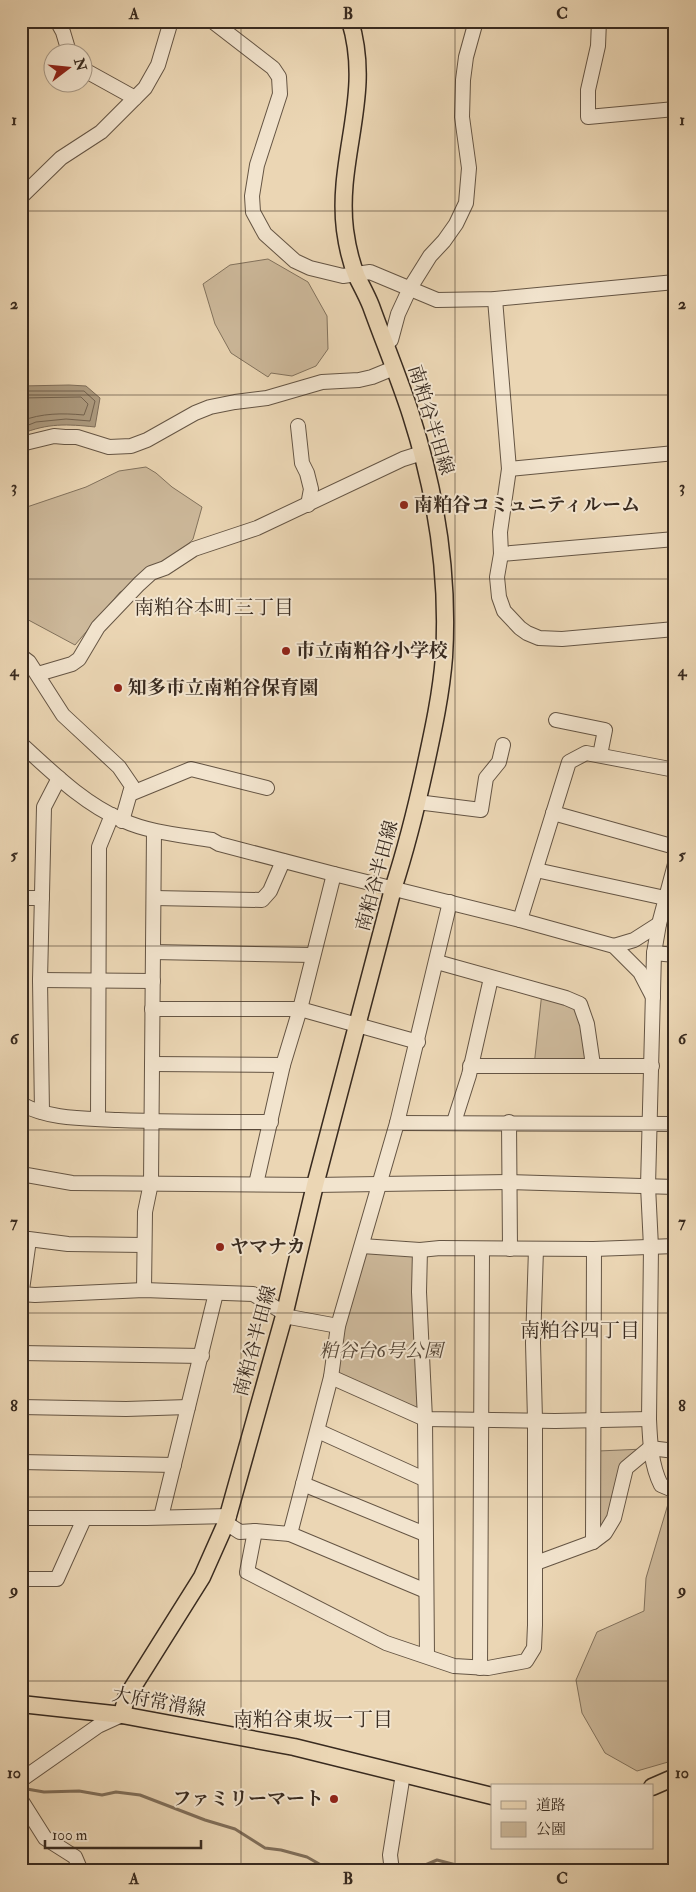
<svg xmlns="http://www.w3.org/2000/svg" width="696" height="1892" viewBox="0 0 696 1892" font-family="'IM FELL Double Pica','Noto Serif JP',serif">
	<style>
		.green { fill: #cdb99b; stroke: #82725d }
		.water { fill: #ae9c81; stroke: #7f6e5a }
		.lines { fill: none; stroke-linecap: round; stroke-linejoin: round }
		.shore { stroke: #736350; stroke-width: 1 }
		.stream { stroke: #7f6e5a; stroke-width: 3 }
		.minor-casing { stroke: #655544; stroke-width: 16 }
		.major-casing { stroke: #382a1f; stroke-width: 19 }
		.minor { stroke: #f2e4ce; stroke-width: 14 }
		.major { stroke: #ebd6b4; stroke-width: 16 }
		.grid { fill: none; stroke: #382a1f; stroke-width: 1; stroke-opacity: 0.55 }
		.poi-dot { fill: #8f2418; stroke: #f2e4ce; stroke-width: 2 }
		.labels { text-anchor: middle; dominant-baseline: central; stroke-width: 4; stroke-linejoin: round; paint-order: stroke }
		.street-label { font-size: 19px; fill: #382a1f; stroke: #f2e4ce }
		.poi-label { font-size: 19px; font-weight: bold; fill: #382a1f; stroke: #f2e4ce; text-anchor: start }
		.park-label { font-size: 19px; font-style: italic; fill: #564738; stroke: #f2e4ce }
		.neighbourhood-label { font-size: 20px; fill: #382a1f; stroke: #f2e4ce }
		.neatline { fill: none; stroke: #382a1f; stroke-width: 2 }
		.grid-label { font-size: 16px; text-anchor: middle; font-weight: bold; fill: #382a1f }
	</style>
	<rect width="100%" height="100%" fill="#ebd6b4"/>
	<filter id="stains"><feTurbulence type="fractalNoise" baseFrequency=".004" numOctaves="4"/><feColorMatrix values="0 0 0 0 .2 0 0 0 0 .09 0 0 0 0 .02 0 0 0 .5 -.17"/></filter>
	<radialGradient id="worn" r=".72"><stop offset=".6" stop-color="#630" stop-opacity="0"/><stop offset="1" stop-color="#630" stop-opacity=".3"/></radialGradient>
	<g class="green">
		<path d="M268,259L308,282L327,316L328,349L316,366L292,376L271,373L268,377L231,353L215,324L203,284L230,265Z"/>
		<path d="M146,467L156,473L172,487L202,507L193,539L168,568L120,592L75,645L21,616V509L86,487L119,471Z"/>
		<path d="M542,992L580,1004L593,1065L534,1066Z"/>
		<path d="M362,1246L420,1250L425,1419L331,1377Z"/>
		<path d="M644,1449L610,1515L602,1528L598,1529V1451Z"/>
		<path d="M668,1504L675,1507V1760L637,1771L605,1753L582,1713L576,1680L597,1632L644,1611L646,1578Z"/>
	</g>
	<path class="water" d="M69,385L86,386L100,398L95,427C67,424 48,423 21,434V386Z"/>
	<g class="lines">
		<g class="shore">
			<path d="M21,391H84L95,401L90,421L66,419L36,422L21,428"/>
			<path d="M21,398L81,397L88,404L84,415C62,413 42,413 21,421"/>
		</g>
		<g class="stream">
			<path d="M21,1788L44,1792L79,1791L102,1795L116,1792L140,1795L205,1820L235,1829L265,1848L281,1850L307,1857L328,1869L344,1871"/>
			<path d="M411,1871L437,1860L464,1867L503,1871"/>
		</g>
		<defs>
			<g id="minor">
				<path d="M57,21L63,32L69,52"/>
				<path d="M212,21L273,68L279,77L280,94L257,165L252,196L253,212L265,234L295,261L310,268L343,276L370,272L437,300L495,299L675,282"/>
				<path d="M599,21L598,46L588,90V117L675,109"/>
				<path d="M82,70L88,72L135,98"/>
				<path d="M21,197L61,158L101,132L145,88L158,65L171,21"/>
				<path d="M495,299L509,469L500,532L501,554L497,577L499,597L504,611L520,628L527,633L539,638L562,639L675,629"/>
				<path d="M385,344L391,340L398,314L410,288L430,256L444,241L456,224L466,203L469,168L462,117L463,80L466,57L476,21"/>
				<path d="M298,426L302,463L307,473L311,489L308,505"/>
				<path d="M21,444L54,436L65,437H77L109,447L131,446L147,440L195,413L210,407L235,402L267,398L322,382L359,380L372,377L394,368"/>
				<path d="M509,469L675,453"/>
				<path d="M501,554L675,539"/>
				<path d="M21,656L29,662L63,715L119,767L132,786L122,821"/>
				<path d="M38,674L72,664L79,659L98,627L139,584L151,573L165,568L194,549L257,528L403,459L422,453"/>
				<path d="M556,720L605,730L600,755"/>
				<path d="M21,744C52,772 84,804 122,820C150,833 182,835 212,840L219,844L334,874L520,920L614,946L640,972L653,997"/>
				<path d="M130,794L191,769L267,788"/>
				<path d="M417,802L481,810L486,778L499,762L503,745"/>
				<path d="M553,813L675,847"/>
				<path d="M675,864L659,924L654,953L648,1186L651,1247L649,1419C650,1442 651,1465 661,1485L675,1491"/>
				<path d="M536,870L665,898"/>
				<path d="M21,898H42"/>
				<path d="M154,898L262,900L270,891L283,861"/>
				<path d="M520,920L569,762L586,753L675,770"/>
				<path d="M614,946L634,940L659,924"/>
				<path d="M153,952L313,955"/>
				<path d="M654,953L675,955"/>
				<path d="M437,962L566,998L580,1004L587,1024L593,1065"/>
				<path d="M40,980L153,981"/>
				<path d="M152,1009H300L418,1042"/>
				<path d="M152,1064L283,1065"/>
				<path d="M470,1066H652"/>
				<path d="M21,1104C51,1120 85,1118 118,1120C169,1122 220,1122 271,1122"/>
				<path d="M42,1112L40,980L44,807L59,778"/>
				<path d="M98,1119L99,847L112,815"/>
				<path d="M454,1122L469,1075L491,978"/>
				<path d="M509,1122L510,1249"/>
				<path d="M397,1123L675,1124"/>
				<path d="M21,1174L72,1183L315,1185L508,1182L675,1187"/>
				<path d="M256,1184L283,1065L300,1009L334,874"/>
				<path d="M21,1238L68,1244L144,1245"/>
				<path d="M362,1246L420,1250L440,1248L594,1249L675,1246"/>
				<path d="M420,1250L419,1292L425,1419L427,1656"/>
				<path d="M144,1290L145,1212L151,1183L154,831"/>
				<path d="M21,1294L35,1295L144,1290L253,1294L284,1313"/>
				<path d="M21,1297L29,1240"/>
				<path d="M284,1316L338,1326"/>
				<path d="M21,1353L202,1356"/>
				<path d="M331,1377L425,1419L555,1421L649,1419"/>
				<path d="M21,1407L126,1409L188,1407"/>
				<path d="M318,1431L424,1479"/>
				<path d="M21,1462L174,1465"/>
				<path d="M303,1484L425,1534"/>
				<path d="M161,1517L216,1293"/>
				<path d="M21,1518H146L229,1516"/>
				<path d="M226,1523L240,1532L255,1531L290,1534L331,1377L338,1326L397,1123L450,902"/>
				<path d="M255,1531L247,1572L386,1643L454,1666L488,1668L526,1661L534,1648L535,1625V1420L533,1343L536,1249"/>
				<path d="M290,1534L426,1591"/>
				<path d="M593,1542L594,1249"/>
				<path d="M536,1563L593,1542L605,1533L614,1518L626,1468L650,1448L675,1451"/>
				<path d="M21,1579H57L84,1519"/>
				<path d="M480,1668L482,1249"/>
				<path d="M21,1780L98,1726L122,1715"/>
				<path d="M21,1800L45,1838L75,1857L81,1871"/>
				<path d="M392,1871L390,1855L403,1774"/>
			</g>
			<g id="major">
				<path d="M21,1704L122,1715L294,1747L492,1796"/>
				<path d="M122,1715L126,1698L202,1577L226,1523L284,1316L315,1185L393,889C406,849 416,809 425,768C433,731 441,695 444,657C449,575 436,493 411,415C399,378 384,342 371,306C367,296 362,287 357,277C351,263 347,245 345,230C336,158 373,95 350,21"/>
				<path d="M652,1787L675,1777"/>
			</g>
		</defs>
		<use href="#minor" class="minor-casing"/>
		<use href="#major" class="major-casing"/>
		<use href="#minor" class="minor"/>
		<use href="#major" class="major"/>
	</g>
	<path class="grid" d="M241,21V1871M455,21V1871M21,211H675M21,395H675M21,579H675M21,762H675M21,946H675M21,1130H675M21,1313H675M21,1497H675M21,1681H675"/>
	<g class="poi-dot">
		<circle cx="404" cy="505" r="5"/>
		<circle cx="286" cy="651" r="5"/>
		<circle cx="118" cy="688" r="5"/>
		<circle cx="220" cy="1247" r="5"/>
		<circle cx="334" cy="1799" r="5"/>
	</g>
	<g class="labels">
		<g class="street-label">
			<text transform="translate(431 420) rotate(73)">南粕谷半田線</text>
			<text transform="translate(377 876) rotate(-75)">南粕谷半田線</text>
			<text transform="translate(255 1341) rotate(-75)">南粕谷半田線</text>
			<text transform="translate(159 1702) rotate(10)">大府常滑線</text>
		</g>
		<g class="poi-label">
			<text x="414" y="505">南粕谷コミュニティルーム</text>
			<text x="296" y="651">市立南粕谷小学校</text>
			<text x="128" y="688">知多市立南粕谷保育園</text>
			<text x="230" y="1247">ヤマナカ</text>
			<text x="324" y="1799" text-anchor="end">ファミリーマート</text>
		</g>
		<g class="park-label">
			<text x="381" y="1351">粕谷台6号公園</text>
		</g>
		<g class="neighbourhood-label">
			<text x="214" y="607">南粕谷本町三丁目</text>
			<text x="580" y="1330">南粕谷四丁目</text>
			<text x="313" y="1719">南粕谷東坂一丁目</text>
		</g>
	</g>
	<rect width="696" height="1892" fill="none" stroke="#ebd6b4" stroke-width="55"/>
	<rect x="491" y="1784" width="162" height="65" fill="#f2e4ce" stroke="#a89a88"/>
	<rect x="501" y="1801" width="25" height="8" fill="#ebd6b4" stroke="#a89a88"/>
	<text x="536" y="1810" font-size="15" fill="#382a1f">道路</text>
	<rect x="501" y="1822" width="25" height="15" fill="#cdb99b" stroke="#a89a88"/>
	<text x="536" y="1834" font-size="15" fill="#382a1f">公園</text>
	<g transform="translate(68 68) rotate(74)"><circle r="24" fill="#f2e4ce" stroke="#a89a88"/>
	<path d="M0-4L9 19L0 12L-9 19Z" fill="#8f2418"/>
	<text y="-8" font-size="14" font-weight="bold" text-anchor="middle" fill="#382a1f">N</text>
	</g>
	<path d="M45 1840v8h156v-8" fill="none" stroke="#382a1f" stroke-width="2.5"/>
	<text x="52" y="1840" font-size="15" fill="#382a1f" stroke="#f2e4ce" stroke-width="4" paint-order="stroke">100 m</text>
	<rect x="28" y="28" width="640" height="1836" class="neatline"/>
	<g class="grid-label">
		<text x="134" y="19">A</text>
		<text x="348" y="19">B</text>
		<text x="562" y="19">C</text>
		<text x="14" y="125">1</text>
		<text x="682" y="125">1</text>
		<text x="14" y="309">2</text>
		<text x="682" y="309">2</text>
		<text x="14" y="492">3</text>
		<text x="682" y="492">3</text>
		<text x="14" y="676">4</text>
		<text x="682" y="676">4</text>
		<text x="14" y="860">5</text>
		<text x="682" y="860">5</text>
		<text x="14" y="1044">6</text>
		<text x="682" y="1044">6</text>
		<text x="14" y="1227">7</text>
		<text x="682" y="1227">7</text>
		<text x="14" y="1411">8</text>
		<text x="682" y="1411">8</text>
		<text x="14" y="1595">9</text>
		<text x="682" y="1595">9</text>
		<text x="14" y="1778">10</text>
		<text x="682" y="1778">10</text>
		<text x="134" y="1884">A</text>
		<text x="348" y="1884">B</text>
		<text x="562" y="1884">C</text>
	</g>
	<rect width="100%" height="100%" filter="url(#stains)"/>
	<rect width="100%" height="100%" fill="url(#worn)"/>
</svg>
